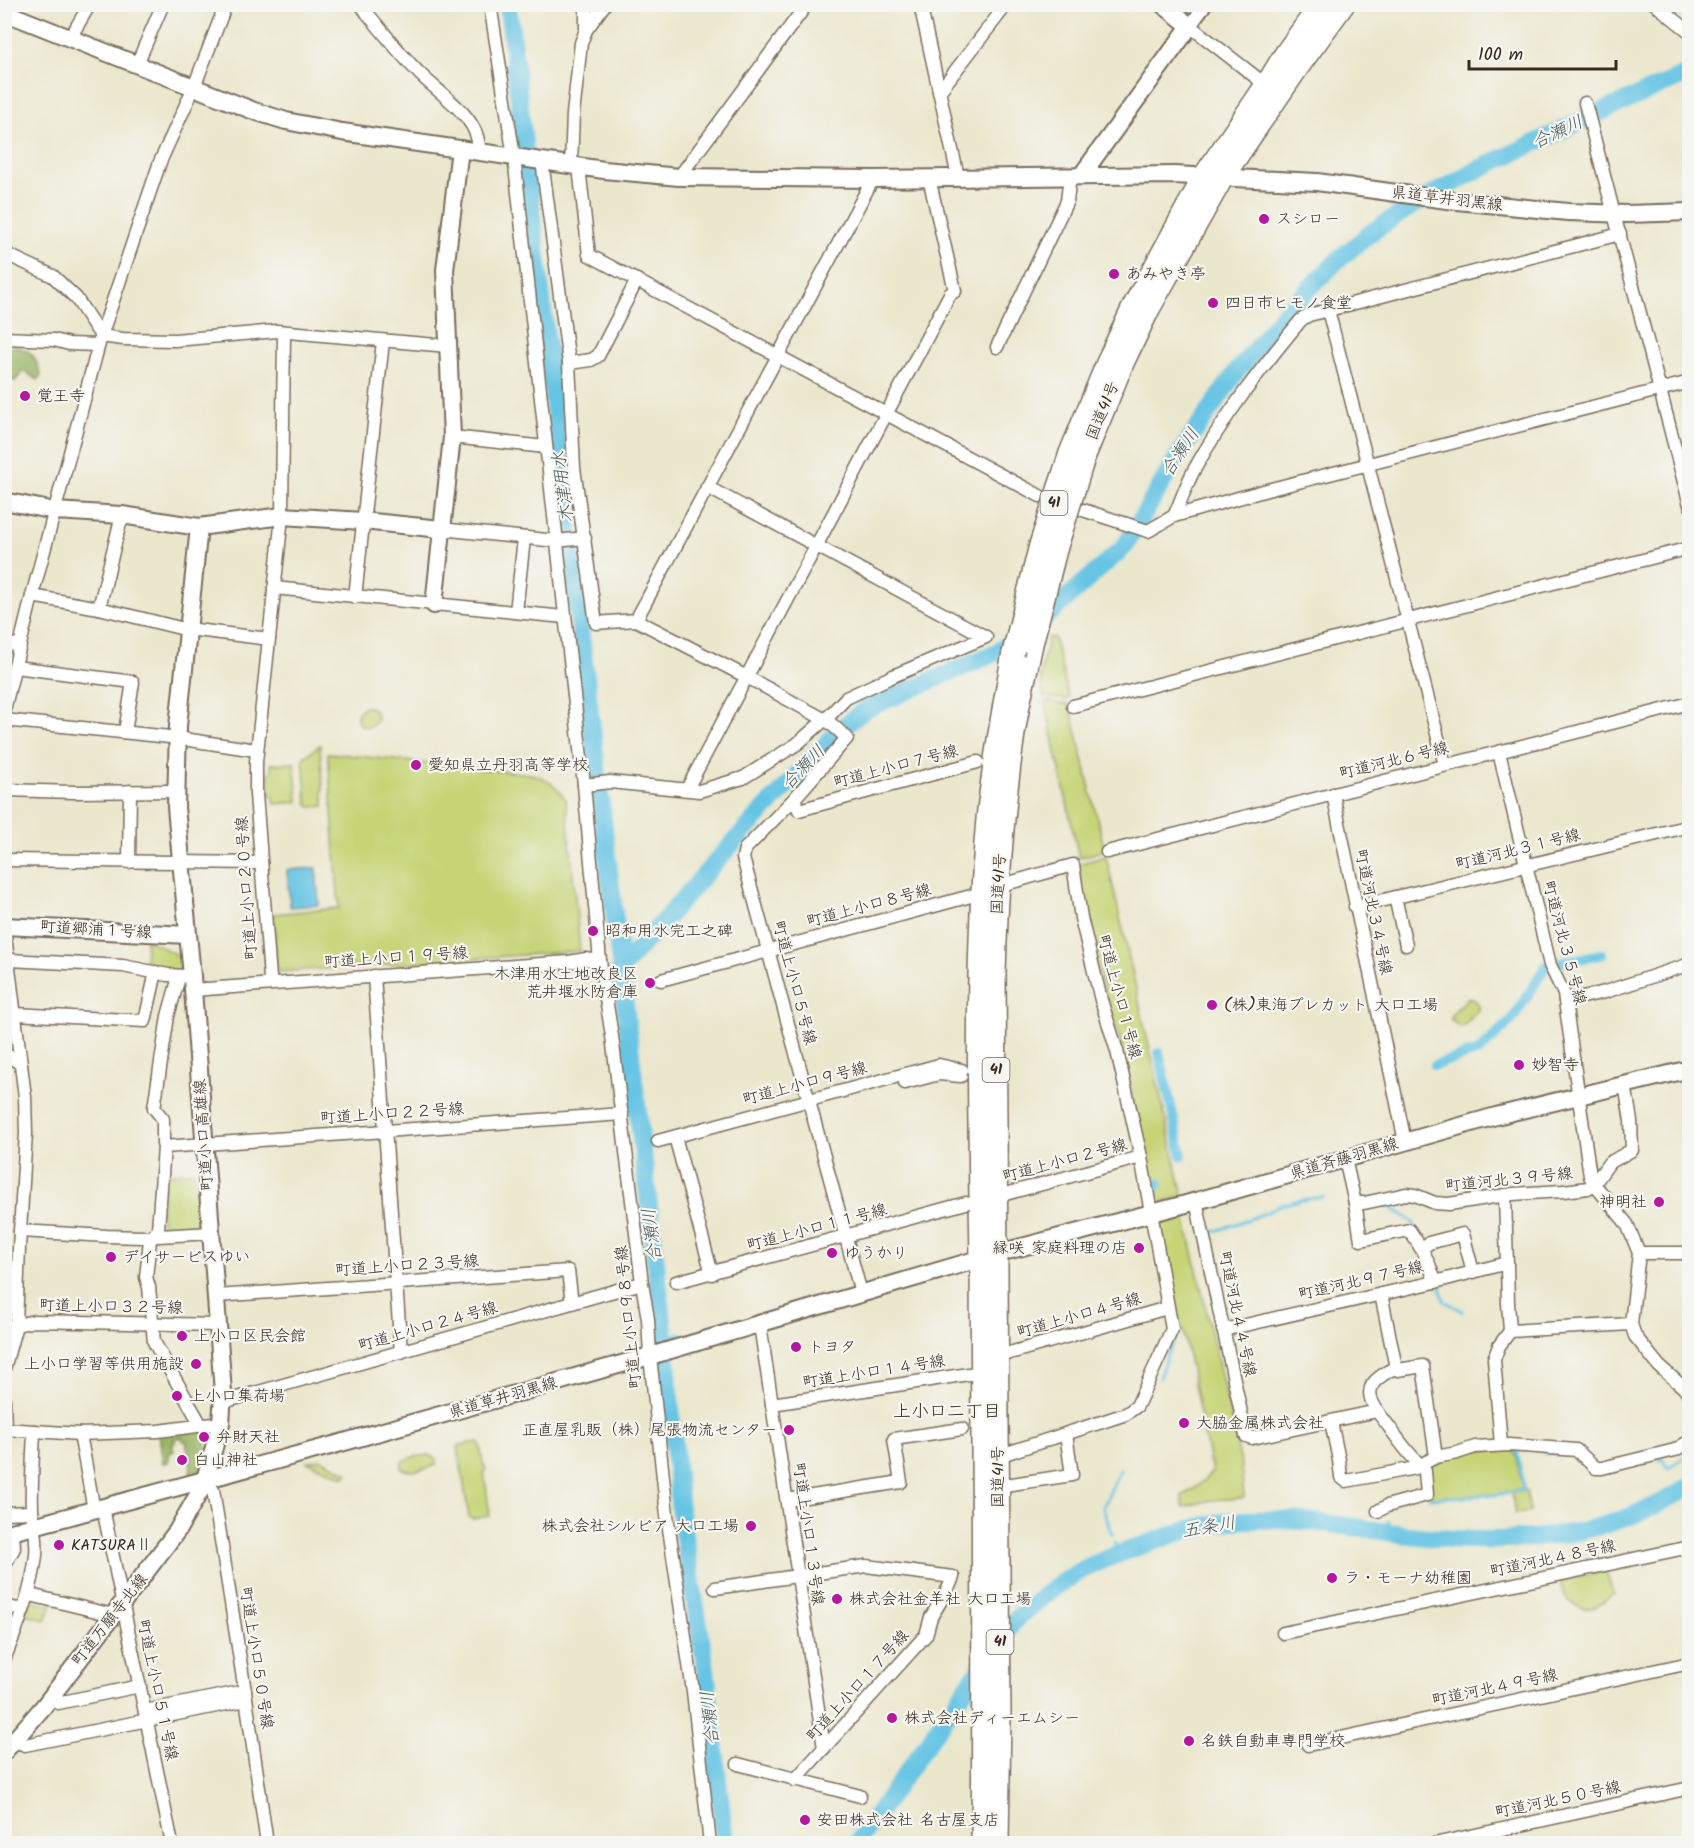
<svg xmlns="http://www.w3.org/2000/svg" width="1694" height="1848" viewBox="0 0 1694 1848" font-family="Kalam,'Klee One',sans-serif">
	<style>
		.green { fill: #c6d476; stroke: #807f4a; stroke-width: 1.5 }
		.forest { fill: #9cb667; stroke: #6c7042; stroke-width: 1.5 }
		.water { fill: #66c4e4; stroke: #507781; stroke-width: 1.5 }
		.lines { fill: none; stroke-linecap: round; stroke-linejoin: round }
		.stream { stroke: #66c4e4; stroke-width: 3 }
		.canal { stroke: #66c4e4; stroke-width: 10 }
		.river { stroke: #66c4e4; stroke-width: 18 }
		.street-casing { stroke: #796c5b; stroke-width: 15 }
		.secondary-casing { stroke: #796c5b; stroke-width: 20 }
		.highway-casing { stroke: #796c5b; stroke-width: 24 }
		.street { stroke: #fff; stroke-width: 12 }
		.secondary { stroke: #fff; stroke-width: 16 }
		.highway { stroke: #fff; stroke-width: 21 }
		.highway-bridge-casing { stroke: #796c5b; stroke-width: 24; stroke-linecap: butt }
		.highway-bridge { stroke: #fff; stroke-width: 21 }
		.poi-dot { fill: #b5179e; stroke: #f6f6f2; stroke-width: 2 }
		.labels { text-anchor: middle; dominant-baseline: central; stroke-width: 4.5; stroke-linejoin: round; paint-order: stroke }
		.shield { fill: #f6f6f2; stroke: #73675e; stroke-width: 1.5 }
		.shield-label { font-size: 15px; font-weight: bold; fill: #3b2a1e }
		.street-label { font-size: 16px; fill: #3b2a1e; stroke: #f6f6f2 }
		.poi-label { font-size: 16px; fill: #3b2a1e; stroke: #f6f6f2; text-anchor: start }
		.water-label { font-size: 18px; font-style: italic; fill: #485859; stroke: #f6f6f2 }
		.neighbourhood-label { font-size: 18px; fill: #3b2a1e; stroke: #f6f6f2 }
	</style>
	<rect width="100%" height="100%" fill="#f6f6f2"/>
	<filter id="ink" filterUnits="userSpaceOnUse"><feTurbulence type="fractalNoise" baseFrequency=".0167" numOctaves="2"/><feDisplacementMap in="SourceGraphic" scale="12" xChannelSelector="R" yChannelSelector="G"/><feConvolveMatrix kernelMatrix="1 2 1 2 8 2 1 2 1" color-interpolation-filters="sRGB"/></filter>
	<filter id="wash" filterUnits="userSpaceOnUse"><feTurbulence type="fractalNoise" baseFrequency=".008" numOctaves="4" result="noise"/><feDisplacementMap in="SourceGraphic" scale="24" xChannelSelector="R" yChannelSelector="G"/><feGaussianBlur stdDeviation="1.35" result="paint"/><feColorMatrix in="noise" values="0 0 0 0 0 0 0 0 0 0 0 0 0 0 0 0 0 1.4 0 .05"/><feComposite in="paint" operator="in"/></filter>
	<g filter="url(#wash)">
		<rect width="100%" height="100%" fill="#ebe7cd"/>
		<g class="green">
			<path d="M1054,637L1069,698L1067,700L1044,697L1040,676L1048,638Z"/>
			<path d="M1045,701L1070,705L1104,847L1102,851L1079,858Z"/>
			<circle cx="367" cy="717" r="10"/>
			<path d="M320,745L324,806L311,807L307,803L303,758Z"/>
			<path d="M328,753L530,774C546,777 557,786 566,800L580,951L277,972L273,914L339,908Z"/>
			<path d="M294,763L298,800L297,802L275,804L274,796H270L268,773L272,772L271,764Z"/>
			<path d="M1106,856L1183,1196L1155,1204L1127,1071L1118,1033L1105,996L1086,919L1078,864Z"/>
			<path d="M146,939L185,959L179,973L145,966Z"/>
			<path d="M1467,999C1475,997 1479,1003 1479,1010L1463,1026H1459L1451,1020V1015Z"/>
			<path d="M194,1171L199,1230L160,1231L165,1174Z"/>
			<path d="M1184,1213L1240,1458L1244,1497L1243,1498L1211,1500L1183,1507L1182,1496L1197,1487L1212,1472L1183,1330L1181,1331L1158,1221Z"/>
			<path d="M477,1442L480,1444L483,1464L486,1469L484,1472L490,1516L472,1519L469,1517L458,1447L460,1445Z"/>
			<path d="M1515,1449L1523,1489L1496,1494L1431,1497L1430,1471L1434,1461L1474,1450Z"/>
			<path d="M429,1455L437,1459L436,1465C425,1469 411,1474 401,1468L403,1461L413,1457Z"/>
			<path d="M321,1459L348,1473L345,1477L307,1462Z"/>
			<path d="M1526,1491L1530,1512L1515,1514L1512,1493Z"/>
			<path d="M1606,1571L1613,1594L1596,1607L1584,1609C1567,1601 1564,1600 1560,1581Z"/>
			<path d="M33,1601L52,1605L46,1620L24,1614L30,1602Z"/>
		</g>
		<g class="forest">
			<path d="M15,346C34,352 35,356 41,375L38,380L24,371L15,381H5V349Z"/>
			<path d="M207,1429L209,1432L201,1470L195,1477L191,1476L190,1472L191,1466L186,1441H183L182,1437L174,1439L175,1443L172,1444L174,1451L170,1453L168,1462L163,1463L159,1434Z"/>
		</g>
		<path class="water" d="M316,868L319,905L290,907L287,870Z"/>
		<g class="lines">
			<g class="stream">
				<path d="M1689,836H1690"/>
				<path d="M642,1146L654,1145"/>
				<path d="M1384,1203L1413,1222L1416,1231"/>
				<path d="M1208,1234L1268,1212C1284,1201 1303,1200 1323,1197"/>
				<path d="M1440,1283L1444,1301L1463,1311"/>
				<path d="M1159,1378L1168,1352L1180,1330L1170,1284"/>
				<path d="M1543,1453L1567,1455"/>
				<path d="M1659,1460L1662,1459L1668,1468L1690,1454"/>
				<path d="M1429,1498L1496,1495L1524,1490L1517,1451H1519"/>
				<path d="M1386,1531L1389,1521"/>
				<path d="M1112,1535L1103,1508L1120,1469"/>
				<path d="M1114,1542L1119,1554"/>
			</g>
			<g class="canal">
				<path d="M1555,964L1602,954"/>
				<path d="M1159,1053L1182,1156"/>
				<path d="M1435,1065L1479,1051L1512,1020L1546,966"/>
				<path d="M1153,1191L1159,1183"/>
				<path d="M652,1345L679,1337"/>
			</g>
			<g class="river">
				<path d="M508,4L569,536L665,1339L680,1512L706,1669L725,1844"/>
				<path d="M620,970L720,857L841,728L866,709L997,652L1027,632L1055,609L1125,546L1177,458L1234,375L1284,314L1339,259L1372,232L1412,206L1481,168L1612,107L1690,73"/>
				<path d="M856,1844L1013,1622C1038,1600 1064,1578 1094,1564C1115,1555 1137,1547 1158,1540C1179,1532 1201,1525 1224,1522C1284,1514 1350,1527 1409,1535C1507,1547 1605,1541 1690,1486"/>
			</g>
		</g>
	</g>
	<g filter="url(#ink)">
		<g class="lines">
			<defs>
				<g id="street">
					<path d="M361,4L367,13C384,33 400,54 419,73C440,95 481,117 479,152"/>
					<path d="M490,4L514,157L584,785L600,961L612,1036L642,1283L648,1319L650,1356L667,1515L693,1691L710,1844"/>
					<path d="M920,4L958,177"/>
					<path d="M1206,4L1190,26L1266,85"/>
					<path d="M1655,4L1690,32"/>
					<path d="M586,30V4"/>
					<path d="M70,38L90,4"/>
					<path d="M137,64L163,4"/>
					<path d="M939,92L1007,4"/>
					<path d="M1585,103L1690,505"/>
					<path d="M542,161L569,363"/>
					<path d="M571,166L573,114L581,43L586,30L605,4"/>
					<path d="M579,167L589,255L1040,496"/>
					<path d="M679,177L807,4"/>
					<path d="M4,253L53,276L76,298L101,336L123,339L175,340L277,331L448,346"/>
					<path d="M637,280L598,356L591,360L569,363L574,468L596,623L636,620L745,676L829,722L847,738L794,799L745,849L743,858L861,1293"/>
					<path d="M1328,310L1445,765"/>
					<path d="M4,338L54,340L69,344L98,345"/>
					<path d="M997,347L1067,201L1070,176"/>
					<path d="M452,437L546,447"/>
					<path d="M1083,510L1148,531L1174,516L1267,490L1690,382"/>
					<path d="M1174,516C1181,501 1186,485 1194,470C1224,416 1262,367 1301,320L1309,315L1620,234"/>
					<path d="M441,529L556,541L585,538"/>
					<path d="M274,588L564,617"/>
					<path d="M32,596L99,608L180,628L269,639"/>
					<path d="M355,597L383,341"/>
					<path d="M99,608L122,515"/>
					<path d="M516,612L524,538"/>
					<path d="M636,620L873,179"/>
					<path d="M4,644L20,645"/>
					<path d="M15,667L133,682L125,732"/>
					<path d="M1073,706L1690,548"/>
					<path d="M4,710L32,596L101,336L160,162L194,87L226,4"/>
					<path d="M4,720L170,737L256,750"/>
					<path d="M1499,752L1550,965L1564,994L1590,1176L1594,1184L1627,1224L1639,1253L1631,1324L1635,1336L1659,1366L1683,1387L1690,1395"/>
					<path d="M584,785L610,782L699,791L743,778L797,744L829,716L846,698L893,676L986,637L707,487"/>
					<path d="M687,789L950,294L955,291L929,178"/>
					<path d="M4,790L74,792L175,791"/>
					<path d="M1333,794L1405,1142"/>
					<path d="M794,799L799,810L978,762"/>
					<path d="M1107,852L1690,703"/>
					<path d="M4,860L261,863"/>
					<path d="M129,862L130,791"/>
					<path d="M998,886L1073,865L1081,918L1101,1000L1117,1051L1141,1157L1172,1329L1137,1406L1126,1414L998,1456"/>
					<path d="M1395,897L1406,945"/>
					<path d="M1355,907L1690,826"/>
					<path d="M4,928L25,1097L26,1133L19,1248L16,1325L4,1369"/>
					<path d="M9,960L123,966L168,975L185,976"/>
					<path d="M374,976L401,1352"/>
					<path d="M179,977L168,1016L154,1108L163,1119V1144L164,1147L158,1229L150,1240L146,1277L149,1287L154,1342L201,1425"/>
					<path d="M661,980L982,893"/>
					<path d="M269,984L270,978L256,794V762L282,516L284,332"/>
					<path d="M193,990L569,962L586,959L600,961"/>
					<path d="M1565,1001L1605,992L1690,964"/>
					<path d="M15,1014L145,1021L156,972"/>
					<path d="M4,1053L21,1064"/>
					<path d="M905,1083L939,1074L961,1076"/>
					<path d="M658,1141L939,1065L962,1070"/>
					<path d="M677,1144L712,1274"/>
					<path d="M164,1147L622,1114"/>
					<path d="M1345,1159L1355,1203H1364L1406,1194L1415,1195L1435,1203L1449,1204L1513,1194L1563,1191L1588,1188L1594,1184L1609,1163L1632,1150L1631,1121L1625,1084"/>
					<path d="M998,1196L1141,1157"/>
					<path d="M1196,1201L1246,1436L1252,1438L1377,1411"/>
					<path d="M20,1231L107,1236L142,1237L211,1233"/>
					<path d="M1422,1248L1429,1243L1463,1234L1473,1272"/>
					<path d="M1639,1253H1690"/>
					<path d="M676,1282L966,1203"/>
					<path d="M1435,1282L1507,1263"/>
					<path d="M1381,1294L1396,1368L1398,1370L1423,1366L1436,1457"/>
					<path d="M216,1296L568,1271L572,1303"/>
					<path d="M760,1325L824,1748"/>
					<path d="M4,1328L34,1321L218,1325"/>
					<path d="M1223,1330L1435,1282C1430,1262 1421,1247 1409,1230L1361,1240L1355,1203"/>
					<path d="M1510,1331L1631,1324"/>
					<path d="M999,1356L1167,1308"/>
					<path d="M1396,1368C1389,1370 1385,1373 1380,1377C1358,1392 1378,1412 1390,1428C1399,1441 1408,1453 1420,1465L1436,1457L1457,1453L1475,1447L1509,1445L1576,1450L1596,1468H1602L1675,1450L1690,1441"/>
					<path d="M4,1400L5,1429"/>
					<path d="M223,1402L642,1283"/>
					<path d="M772,1404L982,1372"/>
					<path d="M1331,1422L1339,1460L1341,1477L1346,1481L1416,1468L1420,1465L1425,1471L1427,1495L1387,1506L1378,1511"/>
					<path d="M4,1429L80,1434L158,1431L221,1423"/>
					<path d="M80,1434L94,1510"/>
					<path d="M1501,1445L1494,1359L1499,1346L1510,1331L1508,1303L1505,1195"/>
					<path d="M205,1481L213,1490L245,1691L267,1844"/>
					<path d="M998,1486L1072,1475L1066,1434"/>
					<path d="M787,1500L901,1482L894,1439L962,1429"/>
					<path d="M103,1508L172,1844"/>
					<path d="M4,1513L32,1512"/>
					<path d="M4,1566L14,1548L13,1532"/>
					<path d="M715,1588L866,1566L953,1577L948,1589L931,1617L926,1635L795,1780"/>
					<path d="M30,1595L113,1615"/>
					<path d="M4,1606L23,1610"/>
					<path d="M1283,1633L1690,1547"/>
					<path d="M4,1660C18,1624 32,1593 36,1555C38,1536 33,1526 32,1509C31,1483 33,1457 34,1431"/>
					<path d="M50,1698L58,1703L140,1686"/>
					<path d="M145,1711L245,1691"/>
					<path d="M13,1740L25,1745L246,1700"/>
					<path d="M1308,1745L1690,1663"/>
					<path d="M738,1764L860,1796"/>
					<path d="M1434,1844L1690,1788"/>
				</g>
				<g id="secondary">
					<path d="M4,12L254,111L286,121L342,132L604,170L679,177L873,179L1174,175L1317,182L1447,200L1568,212L1627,214L1690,212"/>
					<path d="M1081,176L1190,26L1162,4"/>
					<path d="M4,501L55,511L122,515L199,527L282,516L363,521L441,529"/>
					<path d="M434,605L452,437L445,270L460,149"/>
					<path d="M4,926L188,935"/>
					<path d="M4,1534L330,1446L650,1356L999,1253L1186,1204L1496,1116L1690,1069"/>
					<path d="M4,1752L44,1706L177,1531L203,1486L221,1423L223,1393L218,1325L192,976L176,807L178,726L199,527"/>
				</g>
				<g id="highway">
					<path d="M1109,358L1135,303L1204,176L1266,85L1285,54L1321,4"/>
					<path d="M1123,363L1149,309L1223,177L1299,66L1344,4"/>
					<path d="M982,1844C984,1650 982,1456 981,1262C979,1114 974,966 987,819C993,763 1003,708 1013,653"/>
					<path d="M998,1844L1000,1716L995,973C997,897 1002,823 1012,748C1016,713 1025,679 1032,644"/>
				</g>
			</defs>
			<use href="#street" class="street-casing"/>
			<use href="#secondary" class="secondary-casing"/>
			<use href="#highway" class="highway-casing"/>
			<use href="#street" class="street"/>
			<use href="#secondary" class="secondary"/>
			<use href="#highway" class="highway"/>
			<defs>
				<g id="highway-bridge">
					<path d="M1032,644L1056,550L1084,458L1123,363"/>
					<path d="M1013,653L1040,545L1070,453L1109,358"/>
				</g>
			</defs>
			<use href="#highway-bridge" class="highway-bridge-casing"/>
			<use href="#highway-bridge" class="highway-bridge"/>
		</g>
	</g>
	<g class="poi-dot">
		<circle cx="1264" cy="219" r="6"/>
		<circle cx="1114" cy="274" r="6"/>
		<circle cx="1213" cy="303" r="6"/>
		<circle cx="25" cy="396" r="6"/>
		<circle cx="416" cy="765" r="6"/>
		<circle cx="593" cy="931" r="6"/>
		<circle cx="650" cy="983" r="6"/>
		<circle cx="1212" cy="1005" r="6"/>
		<circle cx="1519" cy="1065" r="6"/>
		<circle cx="1659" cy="1202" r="6"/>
		<circle cx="1139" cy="1248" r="6"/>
		<circle cx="832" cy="1253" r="6"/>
		<circle cx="111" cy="1257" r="6"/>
		<circle cx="182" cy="1336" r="6"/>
		<circle cx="796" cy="1347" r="6"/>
		<circle cx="196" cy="1364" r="6"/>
		<circle cx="177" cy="1396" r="6"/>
		<circle cx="1184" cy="1423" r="6"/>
		<circle cx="789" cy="1430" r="6"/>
		<circle cx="204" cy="1437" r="6"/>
		<circle cx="182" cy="1460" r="6"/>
		<circle cx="751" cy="1526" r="6"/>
		<circle cx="59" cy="1545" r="6"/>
		<circle cx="1332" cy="1578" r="6"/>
		<circle cx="837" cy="1599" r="6"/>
		<circle cx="892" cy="1718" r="6"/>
		<circle cx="1189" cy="1741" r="6"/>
		<circle cx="805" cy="1820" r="6"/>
	</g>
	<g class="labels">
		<g class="shield">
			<rect x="1040.5" y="491" width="27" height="24" rx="4.5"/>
			<rect x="982.5" y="1058" width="27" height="24" rx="4.5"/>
			<rect x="986.5" y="1630" width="27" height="24" rx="4.5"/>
		</g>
		<g class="shield-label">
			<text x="1054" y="503">41</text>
			<text x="996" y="1070">41</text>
			<text x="1000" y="1642">41</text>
		</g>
		<g class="street-label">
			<text transform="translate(1447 199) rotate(7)">県道草井羽黒線</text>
			<text transform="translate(1103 411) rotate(-68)">国道41号</text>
			<text transform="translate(1394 761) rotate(-14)">町道河北６号線</text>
			<text transform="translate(896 767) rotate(-15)">町道上小口７号線</text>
			<text transform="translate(1518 850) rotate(-14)">町道河北３１号線</text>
			<text transform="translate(999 884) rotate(-87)">国道41号</text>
			<text transform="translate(247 888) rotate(-94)">町道上小口２０号線</text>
			<text transform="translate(869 906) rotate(-15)">町道上小口８号線</text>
			<text transform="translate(1373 912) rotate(78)">町道河北３４号線</text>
			<text transform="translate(96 930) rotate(3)">町道郷浦１号線</text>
			<text transform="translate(1564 943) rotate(75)">町道河北３５号線</text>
			<text transform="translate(396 958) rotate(-4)">町道上小口１９号線</text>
			<text transform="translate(794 983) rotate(75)">町道上小口５号線</text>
			<text transform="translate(1119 997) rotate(75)">町道上小口１号線</text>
			<text transform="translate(805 1084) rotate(-15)">町道上小口９号線</text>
			<text transform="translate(392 1114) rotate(-4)">町道上小口２２号線</text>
			<text transform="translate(204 1135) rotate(-94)">町道小口高雄線</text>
			<text transform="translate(1344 1159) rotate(-16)">県道斉藤羽黒線</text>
			<text transform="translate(1065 1161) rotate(-15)">町道上小口２号線</text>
			<text transform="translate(1509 1180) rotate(-6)">町道河北３９号線</text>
			<text transform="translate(817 1228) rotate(-15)">町道上小口１１号線</text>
			<text transform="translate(407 1266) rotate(-4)">町道上小口２３号線</text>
			<text transform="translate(1361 1281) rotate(-13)">町道河北９７号線</text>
			<text transform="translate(111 1307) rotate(1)">町道上小口３２号線</text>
			<text transform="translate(1237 1314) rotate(78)">町道河北４４号線</text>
			<text transform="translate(1079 1316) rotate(-16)">町道上小口４号線</text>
			<text transform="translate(629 1317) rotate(-96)">町道上小口９８号線</text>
			<text transform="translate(428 1327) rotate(-16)">町道上小口２４号線</text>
			<text transform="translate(874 1372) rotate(-9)">町道上小口１４号線</text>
			<text transform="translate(503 1398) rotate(-16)">県道草井羽黒線</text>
			<text transform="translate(998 1477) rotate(-90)">国道41号</text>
			<text transform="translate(808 1534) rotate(82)">町道上小口１３号線</text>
			<text transform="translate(1553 1559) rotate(-12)">町道河北４８号線</text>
			<text transform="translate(110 1620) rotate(-52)">町道万願寺北線</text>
			<text transform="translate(256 1658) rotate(81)">町道上小口５０号線</text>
			<text transform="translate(858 1686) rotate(-48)">町道上小口１７号線</text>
			<text transform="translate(1495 1688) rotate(-12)">町道河北４９号線</text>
			<text transform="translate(157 1690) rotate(78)">町道上小口５１号線</text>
			<text transform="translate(1558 1800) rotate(-12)">町道河北５０号線</text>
		</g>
		<g class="poi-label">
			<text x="1276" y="219">スシロー</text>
			<text x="1126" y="274">あみやき亭</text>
			<text x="1225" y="303">四日市ヒモノ食堂</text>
			<text x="37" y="396">覚王寺</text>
			<text x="428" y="765">愛知県立丹羽高等学校</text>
			<text x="605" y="931">昭和用水完工之碑</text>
			<text x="638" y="974" text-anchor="end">木津用水土地改良区<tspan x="638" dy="18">荒井堰水防倉庫</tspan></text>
			<text x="1224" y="1005">(株)東海プレカット 大口工場</text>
			<text x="1531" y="1065">妙智寺</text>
			<text x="1647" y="1202" text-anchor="end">神明社</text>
			<text x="1127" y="1248" text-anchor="end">縁咲 家庭料理の店</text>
			<text x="844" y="1253">ゆうかり</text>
			<text x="123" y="1257">デイサービスゆい</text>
			<text x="194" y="1336">上小口区民会館</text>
			<text x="808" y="1347">トヨタ</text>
			<text x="184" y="1364" text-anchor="end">上小口学習等供用施設</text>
			<text x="189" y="1396">上小口集荷場</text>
			<text x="1196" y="1423">大脇金属株式会社</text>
			<text x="777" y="1430" text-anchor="end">正直屋乳販（株）尾張物流センター</text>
			<text x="216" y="1437">弁財天社</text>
			<text x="194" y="1460">白山神社</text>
			<text x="739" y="1526" text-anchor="end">株式会社シルビア 大口工場</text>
			<text x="71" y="1545">KATSURAⅡ</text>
			<text x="1344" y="1578">ラ・モーナ幼稚園</text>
			<text x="849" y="1599">株式会社金羊社 大口工場</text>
			<text x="904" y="1718">株式会社ディーエムシー</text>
			<text x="1201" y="1741">名鉄自動車専門学校</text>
			<text x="817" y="1820">安田株式会社 名古屋支店</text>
		</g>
		<g class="water-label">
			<text transform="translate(1558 133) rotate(-25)">合瀬川</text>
			<text transform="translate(1181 453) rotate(-57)">合瀬川</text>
			<text transform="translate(564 487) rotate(-97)">木津用水</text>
			<text transform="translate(804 768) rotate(-46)">合瀬川</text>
			<text transform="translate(653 1235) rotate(-97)">合瀬川</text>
			<text transform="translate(1209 1528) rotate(-10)">五条川</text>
			<text transform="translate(711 1718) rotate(-96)">合瀬川</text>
		</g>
		<g class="neighbourhood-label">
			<text x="947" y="1412">上小口二丁目</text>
		</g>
	</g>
	<rect width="1694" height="1848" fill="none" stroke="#f6f6f2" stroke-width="24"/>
	<path d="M1469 60v9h147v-9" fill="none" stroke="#3b2a1e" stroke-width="3"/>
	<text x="1478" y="60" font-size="18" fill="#3b2a1e" stroke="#f6f6f2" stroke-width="4.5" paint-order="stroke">100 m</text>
</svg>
